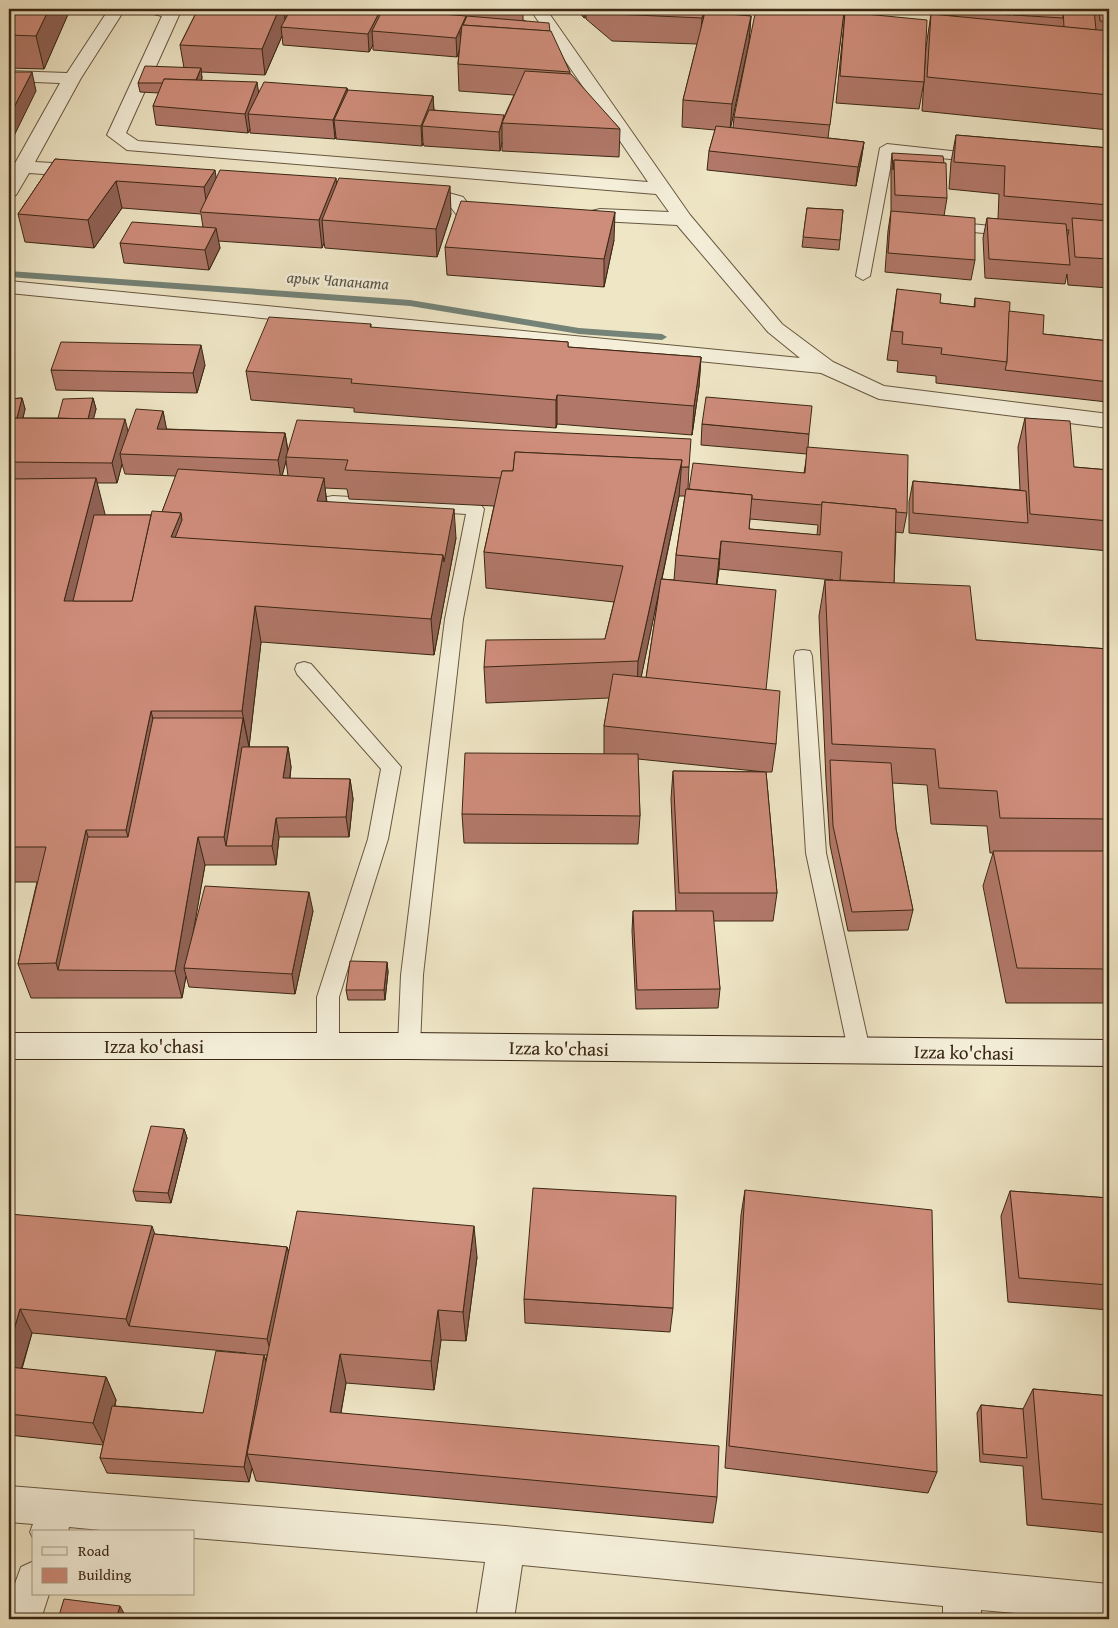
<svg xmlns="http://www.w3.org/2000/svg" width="1118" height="1628" viewBox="0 0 1118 1628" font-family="'Gentium Book Plus',serif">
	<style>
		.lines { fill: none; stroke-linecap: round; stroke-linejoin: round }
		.stream { fill: #748277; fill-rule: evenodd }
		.service-casing { stroke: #675740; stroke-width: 2 }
		.minor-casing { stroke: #675740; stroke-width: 2 }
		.secondary-casing { stroke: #3a2713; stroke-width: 2 }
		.service { fill: #f5efda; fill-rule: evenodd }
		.minor { fill: #f5efda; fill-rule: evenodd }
		.secondary { fill: #f5efda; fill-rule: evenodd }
		.wall { fill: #b17869; stroke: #3a2713; fill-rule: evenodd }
		.shaded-wall { fill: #906255; stroke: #3a2713 }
		.building { fill: #ce8c7a; stroke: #3a2713 }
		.labels { text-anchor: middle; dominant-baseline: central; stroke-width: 5; stroke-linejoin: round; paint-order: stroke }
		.far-water-label { font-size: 16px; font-style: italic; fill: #575445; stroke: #f5efda }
		.street-label { font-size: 19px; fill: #3a2713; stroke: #f5efda }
	</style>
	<rect width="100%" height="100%" fill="#efe6c6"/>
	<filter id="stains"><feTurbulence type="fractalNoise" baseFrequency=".004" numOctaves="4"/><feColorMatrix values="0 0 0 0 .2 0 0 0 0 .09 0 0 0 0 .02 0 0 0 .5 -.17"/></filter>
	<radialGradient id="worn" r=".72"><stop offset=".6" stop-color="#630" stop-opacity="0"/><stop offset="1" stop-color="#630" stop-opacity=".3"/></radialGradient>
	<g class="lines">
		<path class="stream" d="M9,271L410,300L579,328L662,334L667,337L662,340L579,334L410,306L9,277Z"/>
		<defs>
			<g id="service">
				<path d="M887,144L979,154L986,158L979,162L893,153L870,276L863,280L856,276L880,148Z"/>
				<path d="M949,222L1013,228L1020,232L1013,236L944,229L942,226L944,223Z"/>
				<path d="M333,496L475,504L481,505L484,509L463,619L423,975L420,1046L417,1053L409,1055L401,1053L398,1046L401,975L445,619L466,514L327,505L325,501L327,497Z"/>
				<path d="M803,650L810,651L812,656L826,853L870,1050L867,1057L859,1059L851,1057L848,1050L806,853L794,656L796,651Z"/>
				<path d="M304,662L311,664L401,767L388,839L339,997V1046L336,1053L328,1055L320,1053L317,1046V997L368,839L381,769L297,674L295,669L297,664Z"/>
			</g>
			<g id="minor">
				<path d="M109,9H125L81,78L35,162L87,165L94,167L96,171L94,175L87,177L29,173L16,195L9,197V174L60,83L9,81V71L67,73Z"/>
				<path d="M147,9H175L180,13L126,133L138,141L648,182L530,9H546L690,215L782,324L833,362L884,386L1109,414V428L879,399L821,373L9,293V281L800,358L768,332L677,225L600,221L577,226L570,224L567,220L570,216L600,209L669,212L656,194L127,150L107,135L162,16L149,13Z"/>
				<path d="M414,188L438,190L463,197L476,214L496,218L499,222L496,226L489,228L463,223L449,205L407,198L404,194L407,190Z"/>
				<path d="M9,1486L506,1526L1109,1584V1619H1080L981,1610V1619H943V1606L522,1565L514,1619H476L485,1562L194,1538V1532H122L69,1527L68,1532H34V1540L30,1532L33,1524L9,1522Z"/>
				<path d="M34,1561V1594H49L41,1619H9V1600L21,1567Z"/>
			</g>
			<path id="secondary" d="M9,1033H409L1109,1040V1066L409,1059H9Z"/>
		</defs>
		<use href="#service" class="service-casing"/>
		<use href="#minor" class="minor-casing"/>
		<use href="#secondary" class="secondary-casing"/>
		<use href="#service" class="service"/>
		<use href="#minor" class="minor"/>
		<use href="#secondary" class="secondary"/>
	</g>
	<g class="wall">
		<path d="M9,9H70L44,69L9,68Z"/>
		<path d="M198,9H417L416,12H417V9H523V20L550,31L570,72V74L620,129L619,157L502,151V142L500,151L424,146L423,143L422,146L336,139V137L335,139L250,133V129L248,133L156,125L153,106L159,93L140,92L138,83L184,68L180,45ZM282,36L283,45L369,52L373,45V50L457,57L459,50L458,64L459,91L514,95L504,117L434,110L433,96L348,91L347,88L259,92L201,80L202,78L201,72L265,75Z"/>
		<path d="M576,9H733L732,14L751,16L749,42L730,128H733L734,117L844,12L828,138L864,142L861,161L856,186L707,170L709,151L715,130L682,127L683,100L697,44L612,41L586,19V17L584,18Z"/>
		<path d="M955,9H1109V130L922,111L926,47L931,14L955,16Z"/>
		<path d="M845,12L924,82L919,109L836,103Z"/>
		<path d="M956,135L1109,148V288L1068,285L1067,274L1065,284L985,278L983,238L987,218L998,219L999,194L949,189L951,162ZM1067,230H1069L1067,239Z"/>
		<path d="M892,153L947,198L944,216L975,260L971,280L885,272L888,231L891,211V163Z"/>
		<path d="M55,159L216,178L336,184L451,214L437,257L325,248L324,243L322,248L218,241L220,248L209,270L124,263L120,243L203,227L201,214L122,208L94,248L25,242L18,214Z"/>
		<path d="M807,208L843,210L839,250L802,247Z"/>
		<path d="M614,240L604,287L447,275L445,247Z"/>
		<path d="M897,289L940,303L974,307L975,298L1009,311L1043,334L1109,341V395L1107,402L936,383V376L897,372L898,361L887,360Z"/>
		<path d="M371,324V328L568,342V347L701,357L699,386L692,435L557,424L556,428L354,412V408L251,400L246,371Z"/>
		<path d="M205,365L197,393L56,390L51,370Z"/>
		<path d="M22,398L25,409L23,418H58L93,398L96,409L93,419L128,431L163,411L166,429L285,433L288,450L689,467L688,489L804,473L807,454L701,445L702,424L809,434L808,447L907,513L903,533L896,532L894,583L976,640L1109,649V1003H1006L983,886L993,853H990L987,826L931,824L927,785L892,783L896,829L913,910L908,930L848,931L830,845L826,780L819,616L825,580H833L719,569L717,584L766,690L776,744L772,772H766L777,893L773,921H713L720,989L718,1008L636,1009L632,931L633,911H676L671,799L673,771L765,772L638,759L640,816L638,844L464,843L462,814L604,754V726L609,698L486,703L484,667L605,639L614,602L486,588L484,552L494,506L349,499L347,489L325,488L327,502L456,538L434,655L261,642L249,747H288L291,767L290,779H350L353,799L349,837H279L276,865H205L193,931L313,911L295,994L189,987L186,976L182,998H31L18,964L37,882H9V399ZM286,461L288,476L282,475ZM122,464L125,474L176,476L162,512L151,515H104L97,483H117ZM679,496H685L676,555L674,580L662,579ZM750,519L818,525L817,535L749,529ZM660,586L646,678L641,677Z"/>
		<path d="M1025,418L1074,467L1109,470V551L909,533V502L913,481L1020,490L1018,447Z"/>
		<path d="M387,962L388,972L385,1000H348L346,990Z"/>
		<path d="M184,1129L187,1138L171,1203L136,1201L133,1191Z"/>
		<path d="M745,1190L937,1472L928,1493L725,1468L741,1215Z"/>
		<path d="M1010,1191L1109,1198V1310L1008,1302L1001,1216Z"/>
		<path d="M9,1214L154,1234L287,1247L289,1252L477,1257L466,1341L441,1340L434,1390L346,1383L341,1413L717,1497L713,1523L256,1481L252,1468L249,1482L107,1473L100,1458L103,1445L9,1435ZM32,1333L246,1353L203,1413L115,1406L116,1400L106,1377L22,1369ZM264,1355H267L266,1361Z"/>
		<path d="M524,1299L673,1308L670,1332L525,1323Z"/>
		<path d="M1033,1389L1109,1396V1533L1027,1525L1023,1466L980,1462L977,1413L981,1405L1023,1409Z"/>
	</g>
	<g class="shaded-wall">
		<path d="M49,9H70V10L44,69L36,36Z"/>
		<path d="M279,9H284L286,27H281L282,36L265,75L262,49Z"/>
		<path d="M284,9H294L286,26Z"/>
		<path d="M381,9L382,27L372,31L373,45L369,52L368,34Z"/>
		<path d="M584,9H586V17L584,18Z"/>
		<path d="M704,11L702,37L700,44L702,18Z"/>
		<path d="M466,16V32H460L461,46L457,57L456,38Z"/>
		<path d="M751,16L749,42L730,131L732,104Z"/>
		<path d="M201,68L202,78L196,94L195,84Z"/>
		<path d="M32,72L36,91L9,146V117Z"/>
		<path d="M257,82L260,101L248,114L250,129L248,133L245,114Z"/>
		<path d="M347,88L349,106L334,120L336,137L335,139L333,120Z"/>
		<path d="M433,96L434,115L422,126L423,143L422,146L421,126Z"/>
		<path d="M504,115V123H502V142L500,151L499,132Z"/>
		<path d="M864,142L861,161L856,186L858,167Z"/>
		<path d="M215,170L219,197L208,213L204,187Z"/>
		<path d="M336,178L339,206L322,220L324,243L322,248L319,220Z"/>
		<path d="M116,181L122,208L94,248L88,220Z"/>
		<path d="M450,186L451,214L437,257L436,229Z"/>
		<path d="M615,212L614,240L604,287V259Z"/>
		<path d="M216,228L220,248L209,270L205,250Z"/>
		<path d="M201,345L205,365L197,393L193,373Z"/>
		<path d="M701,357L699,386L692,435L694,406Z"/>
		<path d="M557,395V424L556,428V400Z"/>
		<path d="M22,398L25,409L20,429L17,418Z"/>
		<path d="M93,398L96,409L91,429L88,419Z"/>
		<path d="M163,411L167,431L157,429Z"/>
		<path d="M125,419L130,439L120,454L122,464L117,483L112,463Z"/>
		<path d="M285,433L288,453L286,457V461L281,480L278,460Z"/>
		<path d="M682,460L679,496L637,697L638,661Z"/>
		<path d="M96,478L105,514L79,617L64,601Z"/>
		<path d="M324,478L327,507L317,501Z"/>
		<path d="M454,509L456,538L434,655L431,619L443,555Z"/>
		<path d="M181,513L187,545L171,537Z"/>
		<path d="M721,541L719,569L716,588L719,559Z"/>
		<path d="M255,606L261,642L249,747L242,711Z"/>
		<path d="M151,711L160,747L136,865L126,830Z"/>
		<path d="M243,718L249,747L226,846L224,837Z"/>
		<path d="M288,747L291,767L287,798L283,778Z"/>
		<path d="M350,779L353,799L349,837L346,817Z"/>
		<path d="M276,818L279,837L276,865L272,846Z"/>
		<path d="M86,830L97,865L58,970L56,963Z"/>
		<path d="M198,837L205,865L187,968H184L186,976L182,998L175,971Z"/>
		<path d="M309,892L313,911L295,994L292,974Z"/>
		<path d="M387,962L388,972L385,1000L384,990Z"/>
		<path d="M184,1129L187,1138L171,1203L168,1193Z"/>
		<path d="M152,1226L161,1251L129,1326L126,1319Z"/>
		<path d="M474,1226L477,1257L466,1341L463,1312Z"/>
		<path d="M287,1247L292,1264L272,1356L267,1339Z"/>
		<path d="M20,1309L32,1333L15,1390L9,1378V1347Z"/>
		<path d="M438,1310L441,1340L434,1390L431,1361Z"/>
		<path d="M340,1354L346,1383L336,1440L330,1412Z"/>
		<path d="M264,1355L269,1371L247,1454L252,1468L249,1482L244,1467Z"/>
		<path d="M106,1377L116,1400L104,1445L93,1423Z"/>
		<path d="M120,1606L127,1619H116Z"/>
	</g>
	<g class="building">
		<path d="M9,9H49L36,36L9,35Z"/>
		<path d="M198,9H279L262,49L180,45Z"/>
		<path d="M291,9H381L368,34L281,27Z"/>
		<path d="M383,9L466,16L456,38L372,31Z"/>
		<path d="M606,9H731V13L704,11L702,18L613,14Z"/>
		<path d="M756,9H799L844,12L830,125L734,117Z"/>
		<path d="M958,9H1010L1011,15L958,11Z"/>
		<path d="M1013,9H1063V18L1013,15Z"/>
		<path d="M1063,9H1094L1096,30L1064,27Z"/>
		<path d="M1099,9H1109V22L1100,21Z"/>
		<path d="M705,12L751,16L732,104L683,100Z"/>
		<path d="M845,12L927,20L924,82L840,76Z"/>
		<path d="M931,14L1109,31V95L927,77Z"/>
		<path d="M467,16L549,23L550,31L463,25Z"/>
		<path d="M462,25L551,31L570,72L458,64Z"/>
		<path d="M145,66L201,68L196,80L164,79L163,83H138Z"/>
		<path d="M525,71L571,74L620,129L502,123Z"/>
		<path d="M9,72H32L9,117Z"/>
		<path d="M164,79L257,82L245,114L153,106Z"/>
		<path d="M264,82L347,88L333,120L248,114Z"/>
		<path d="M348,90L433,96L421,126L334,120Z"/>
		<path d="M429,110L504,115L499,132L422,126Z"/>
		<path d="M716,126L864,142L858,167L709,151Z"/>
		<path d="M956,135L1109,148V205L1004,196L1005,166L954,162Z"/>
		<path d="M892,153L943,156L944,163L894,160L893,170Z"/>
		<path d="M55,159L215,170L204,187L116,181L88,220L18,214Z"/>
		<path d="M894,160L946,163L947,198L895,195Z"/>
		<path d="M220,170L336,178L319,220L200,212Z"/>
		<path d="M339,178L450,186L436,229L322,220Z"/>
		<path d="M461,201L615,212L604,259L445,247Z"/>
		<path d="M807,208L843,210L840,240L803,237Z"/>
		<path d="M891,211L975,218V260L888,253Z"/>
		<path d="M987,218L1066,224L1070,265L989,259Z"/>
		<path d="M1072,218L1109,221V259L1075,257Z"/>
		<path d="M132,222L216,228L205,250L120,243Z"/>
		<path d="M897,289L941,294L940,303L975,307V298L1010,302L1007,362L941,354L942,348L902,344L903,332L892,331Z"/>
		<path d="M1009,311L1044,315L1043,334L1109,341V382L1005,370L1007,362Z"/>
		<path d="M269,317L371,324L370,327L568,342V347L701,357L694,406L557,395L556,400L351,383L352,379L246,371Z"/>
		<path d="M61,342L201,345L193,373L51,370Z"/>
		<path d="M706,397L812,406L809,434L702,424Z"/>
		<path d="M22,398L17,418H9V399Z"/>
		<path d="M93,398L88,419L58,418L63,399Z"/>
		<path d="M136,409L163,411L157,429L285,433L278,460L120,454Z"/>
		<path d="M9,418L125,419L112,463L9,462Z"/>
		<path d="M1025,418L1070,421L1074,467L1109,470V521L1030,514Z"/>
		<path d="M297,420L691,439L689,467H681L682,460L515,452L513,471H502L501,478L345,470L348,460L286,457Z"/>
		<path d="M807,447L908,455L907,513L896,512V509L822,502V505L752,499V495L689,489L693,463L805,473Z"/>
		<path d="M515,452L682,460L638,661L484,667L486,640L605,639L623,566L484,552L502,471H513Z"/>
		<path d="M178,469L324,478L317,501L454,509L444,562L443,555L175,538L182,520L181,513L162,512Z"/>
		<path d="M96,478L64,601H132L152,511L181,513L171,537L443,555L431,619L255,606L242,711H151L126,830H86L56,963L18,964L46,847H9V479Z"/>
		<path d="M913,481L1026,491L1028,523L913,513Z"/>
		<path d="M686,489L752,495L749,529L820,535L822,502L896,509L894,583L840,580L842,552L721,541L719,559L676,555Z"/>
		<path d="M94,515H151L132,601H73Z"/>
		<path d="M661,579L776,590L766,690L646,678Z"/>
		<path d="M825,580L970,586L976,640L1109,649V819L1000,818L997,791L939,788L935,749L832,744Z"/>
		<path d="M613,674L780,691L776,744L604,726Z"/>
		<path d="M153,718H243L224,837H198L175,971L58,970L88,837H128Z"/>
		<path d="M242,747H288L283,778L350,779L346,817L276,818L272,846H226Z"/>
		<path d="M465,753L638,754L640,816L462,814Z"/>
		<path d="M830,760L891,763L896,829L913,910L852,912L833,826Z"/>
		<path d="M673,771L766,772L777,893H679Z"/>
		<path d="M993,851H1109V969L1017,968Z"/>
		<path d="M205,886L309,892L292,974L184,968Z"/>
		<path d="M633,911H713L720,989L637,990Z"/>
		<path d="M350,961L387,962L384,990H346Z"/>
		<path d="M151,1126L184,1129L168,1193L133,1191Z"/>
		<path d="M533,1188L676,1196L673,1308L524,1299Z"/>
		<path d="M745,1190L932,1210L937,1472L729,1446Z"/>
		<path d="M1010,1191L1109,1198V1285L1019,1278Z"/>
		<path d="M297,1211L474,1226L463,1312L438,1310L431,1361L340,1354L330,1412L719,1446L717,1497L247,1454Z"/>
		<path d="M9,1214L152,1226L126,1319L20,1309L9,1347Z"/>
		<path d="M154,1234L287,1247L267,1339L129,1326Z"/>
		<path d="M216,1351L264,1355L244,1467L100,1458L112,1406L203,1413Z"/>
		<path d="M9,1367L106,1377L93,1423L9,1414Z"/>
		<path d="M1033,1389L1109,1396V1505L1042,1499Z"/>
		<path d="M981,1405L1023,1409L1027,1458L983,1454Z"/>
		<path d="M64,1599L120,1606L116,1619H58Z"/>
	</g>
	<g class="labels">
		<g class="far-water-label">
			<text transform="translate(338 280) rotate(4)">арык Чапаната</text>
		</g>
		<g class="street-label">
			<text x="154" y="1046">Izza ko'chasi</text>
			<text transform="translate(559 1048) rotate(1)">Izza ko'chasi</text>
			<text transform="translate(964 1052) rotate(1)">Izza ko'chasi</text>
		</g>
	</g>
	<rect width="1118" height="1628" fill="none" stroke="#efe6c6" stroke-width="30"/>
	<rect x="10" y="10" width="1098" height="1608" fill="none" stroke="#3a2713" stroke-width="2.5"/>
	<rect x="15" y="15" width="1088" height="1598" fill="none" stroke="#3a2713"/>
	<rect x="32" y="1530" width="162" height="65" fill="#f5efda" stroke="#aa9f8a"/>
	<rect x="42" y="1547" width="25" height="8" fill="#f5efda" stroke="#aa9f8a"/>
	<text x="78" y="1556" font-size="15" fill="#3a2713">Road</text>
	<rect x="42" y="1568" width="25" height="15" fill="#ce8c7a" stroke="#aa9f8a"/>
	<text x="78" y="1580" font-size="15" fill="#3a2713">Building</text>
	<rect width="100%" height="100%" filter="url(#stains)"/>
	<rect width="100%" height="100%" fill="url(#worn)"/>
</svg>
